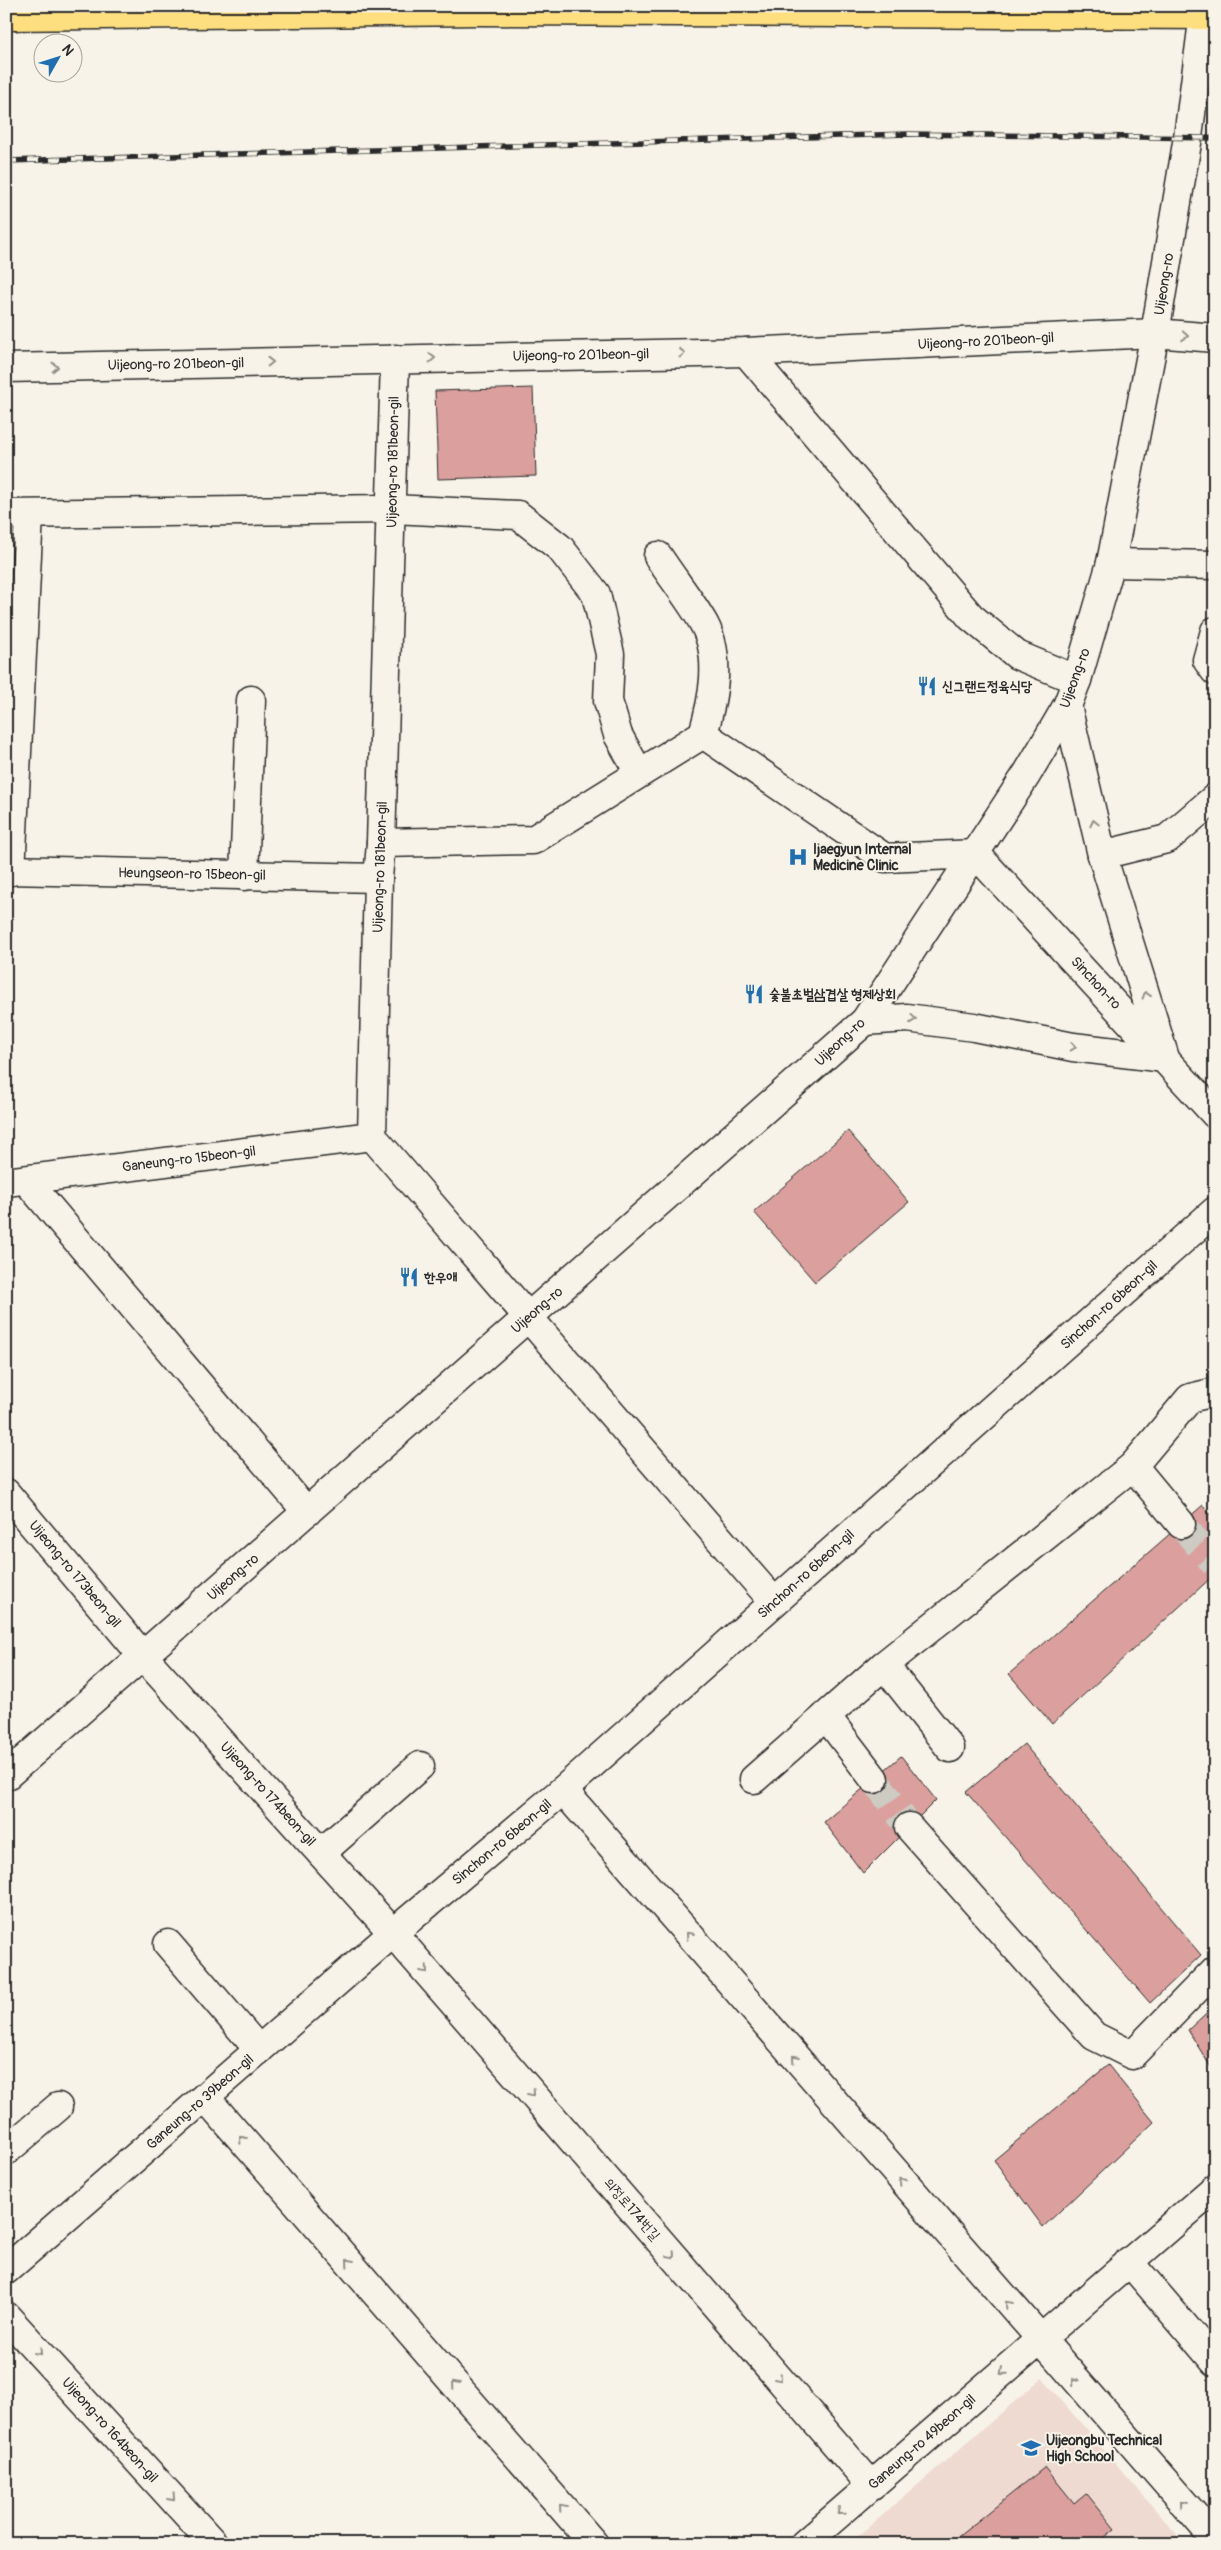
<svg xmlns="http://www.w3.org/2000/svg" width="1221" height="2550" viewBox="0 0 1221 2550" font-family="Pangolin,'Poor Story',sans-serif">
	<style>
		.built { fill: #efdad2 }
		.building { fill: #dba09e; stroke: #2b2b2b }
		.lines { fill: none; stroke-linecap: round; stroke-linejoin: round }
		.minor-tunnel { stroke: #cecbc2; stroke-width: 28; stroke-dasharray: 28 14; stroke-linecap: butt }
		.minor-casing { stroke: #2b2b2b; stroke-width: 31 }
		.major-casing { stroke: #2b2b2b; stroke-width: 31 }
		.minor { stroke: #f7f3e8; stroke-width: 28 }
		.major { stroke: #fedf80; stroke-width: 28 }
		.rail-casing { stroke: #2b2b2b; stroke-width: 5.5 }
		.rail { stroke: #f7f3e8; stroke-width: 4; stroke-dasharray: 11; stroke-linecap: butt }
		.oneway { stroke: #918f8a }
		.labels { text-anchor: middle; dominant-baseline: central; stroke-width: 4; stroke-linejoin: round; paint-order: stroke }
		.street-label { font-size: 14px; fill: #2b2b2b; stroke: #f7f3e8 }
		.poi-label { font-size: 14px; font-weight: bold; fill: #2b2b2b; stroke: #f7f3e8; text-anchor: start }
	</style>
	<rect width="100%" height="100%" fill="#f7f3e8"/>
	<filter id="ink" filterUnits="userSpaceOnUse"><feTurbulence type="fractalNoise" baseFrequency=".02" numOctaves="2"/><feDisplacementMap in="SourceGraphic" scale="10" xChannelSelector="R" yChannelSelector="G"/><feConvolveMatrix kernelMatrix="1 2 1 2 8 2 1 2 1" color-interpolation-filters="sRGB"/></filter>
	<g filter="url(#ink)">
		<path class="built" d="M1042,2378L1185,2544H849Z"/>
		<g class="building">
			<path d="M533,388L536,476L438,479L435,391Z"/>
			<path d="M848,1131L909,1202L815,1282L754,1212Z"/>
			<path d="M1203,1505L1215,1521V1574L1052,1724L1009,1674Z"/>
			<path d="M1024,1744L1201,1955L1150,2003L966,1792Z"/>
			<path d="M901,1756L936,1800L863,1873L824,1822Z"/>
			<path d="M1215,2005V2074L1188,2030Z"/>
			<path d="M1108,2065L1154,2122L1043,2227L994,2160Z"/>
			<path d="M1045,2467L1074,2503L1086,2493L1115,2529L1105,2537L1110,2544H949Z"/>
		</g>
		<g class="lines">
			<g class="minor-tunnel">
				<path d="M1181,1524L1215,1564"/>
				<path d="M874,1779L909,1827"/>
			</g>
			<defs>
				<g id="minor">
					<path d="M746,352L971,617L1017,655L1077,680"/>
					<path d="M395,359L381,843L378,878L372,1136L774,1602"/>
					<path d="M6,368L746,352L1155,333L1215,338"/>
					<path d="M6,514L392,509L518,515L560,548L596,594L610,654L608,701L618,735L639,773"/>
					<path d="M658,556C673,579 691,601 704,624C722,657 713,700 703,734"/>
					<path d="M1111,563L1215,565"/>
					<path d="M1215,631L1207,660L1215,671"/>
					<path d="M381,843L533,840L703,734L885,858L976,854"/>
					<path d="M976,854L1215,1114"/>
					<path d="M1102,855L1167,839L1215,798"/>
					<path d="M6,870L378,878"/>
					<path d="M11,871L29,515"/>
					<path d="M244,876L251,700"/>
					<path d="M865,1021L907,1018L974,1027L1073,1047L1165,1058L1102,855L1067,706"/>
					<path d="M26,1180L307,1512"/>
					<path d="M6,1182L372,1136"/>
					<path d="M1133,1466L1181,1524"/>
					<path d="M6,1493L143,1656L393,1933L872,2486"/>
					<path d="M884,1665L950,1748"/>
					<path d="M826,1716L874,1779"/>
					<path d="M6,1776L865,1021L1027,774L1067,706L1077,680L1111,563L1155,333L1188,137L1205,6"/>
					<path d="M754,1779L884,1665L1133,1466L1190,1398L1215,1392"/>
					<path d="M563,1790L1215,2539"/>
					<path d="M909,1827L1094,2036L1132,2055L1215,1970"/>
					<path d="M321,1853L420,1766"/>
					<path d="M168,1944L259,2050"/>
					<path d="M205,2097L594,2544"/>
					<path d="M6,2151L58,2107"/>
					<path d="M1129,2261L1215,2362"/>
					<path d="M6,2270L393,1933L563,1790L1215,1211"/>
					<path d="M6,2316L214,2544"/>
					<path d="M804,2544L1215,2188"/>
				</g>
				<path id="major" d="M6,16L480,11L1215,15"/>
			</defs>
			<use href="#minor" class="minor-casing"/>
			<use href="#major" class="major-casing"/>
			<use href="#minor" class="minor"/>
			<use href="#major" class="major"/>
			<defs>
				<path id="rail" d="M6,161L908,134L1215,138"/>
			</defs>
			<use href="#rail" class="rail-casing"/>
			<use href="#rail" class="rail"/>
		</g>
		<defs><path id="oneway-chevron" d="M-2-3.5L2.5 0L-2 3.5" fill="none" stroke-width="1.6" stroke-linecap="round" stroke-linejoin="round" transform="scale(1.25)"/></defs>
		<g class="oneway">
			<use href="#oneway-chevron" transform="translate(1185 336) rotate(5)"/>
			<use href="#oneway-chevron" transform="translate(682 353) rotate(-1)"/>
			<use href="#oneway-chevron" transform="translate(432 358) rotate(-1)"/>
			<use href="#oneway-chevron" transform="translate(270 362) rotate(-1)"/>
			<use href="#oneway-chevron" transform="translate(55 367) rotate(-1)"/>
			<use href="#oneway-chevron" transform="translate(1094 823) rotate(-103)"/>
			<use href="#oneway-chevron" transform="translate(1146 995) rotate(-107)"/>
			<use href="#oneway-chevron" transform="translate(913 1019) rotate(6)"/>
			<use href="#oneway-chevron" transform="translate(1073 1047) rotate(9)"/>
			<use href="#oneway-chevron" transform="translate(689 1935) rotate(-131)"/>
			<use href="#oneway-chevron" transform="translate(425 1970) rotate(49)"/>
			<use href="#oneway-chevron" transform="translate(795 2058) rotate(-131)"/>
			<use href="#oneway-chevron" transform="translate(532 2093) rotate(49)"/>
			<use href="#oneway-chevron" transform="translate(242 2139) rotate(-131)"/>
			<use href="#oneway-chevron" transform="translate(902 2181) rotate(-131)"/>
			<use href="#oneway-chevron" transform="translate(672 2255) rotate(49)"/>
			<use href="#oneway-chevron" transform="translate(349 2262) rotate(-131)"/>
			<use href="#oneway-chevron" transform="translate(1008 2304) rotate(-131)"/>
			<use href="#oneway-chevron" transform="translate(39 2352) rotate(48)"/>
			<use href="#oneway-chevron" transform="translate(1003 2372) rotate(139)"/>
			<use href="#oneway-chevron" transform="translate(779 2378) rotate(49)"/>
			<use href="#oneway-chevron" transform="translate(1075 2381) rotate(-131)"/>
			<use href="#oneway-chevron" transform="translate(455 2384) rotate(-131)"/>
			<use href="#oneway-chevron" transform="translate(172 2498) rotate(48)"/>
			<use href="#oneway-chevron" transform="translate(1183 2503) rotate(-131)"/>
			<use href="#oneway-chevron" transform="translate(562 2507) rotate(-131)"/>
			<use href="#oneway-chevron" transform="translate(840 2512) rotate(139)"/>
		</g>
	</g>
	<defs>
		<symbol id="restaurant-bare" viewBox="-9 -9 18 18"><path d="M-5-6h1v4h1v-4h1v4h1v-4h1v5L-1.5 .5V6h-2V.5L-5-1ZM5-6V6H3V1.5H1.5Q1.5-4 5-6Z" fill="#1f6fb2" stroke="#f7f3e8" stroke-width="2.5" paint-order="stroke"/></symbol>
		<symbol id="hospital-bare" viewBox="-9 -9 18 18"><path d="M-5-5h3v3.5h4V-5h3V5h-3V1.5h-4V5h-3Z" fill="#1f6fb2" stroke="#f7f3e8" stroke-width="2.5" paint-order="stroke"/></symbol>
		<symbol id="school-bare" viewBox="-9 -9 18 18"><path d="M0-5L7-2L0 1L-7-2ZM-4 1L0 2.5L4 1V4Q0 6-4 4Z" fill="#1f6fb2" stroke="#f7f3e8" stroke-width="2.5" paint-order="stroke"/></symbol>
	</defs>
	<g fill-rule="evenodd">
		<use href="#restaurant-bare" x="913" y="672" width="28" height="28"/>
		<use href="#hospital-bare" x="784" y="843" width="28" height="28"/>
		<use href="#restaurant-bare" x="740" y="980" width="28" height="28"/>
		<use href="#restaurant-bare" x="395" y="1263" width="28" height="28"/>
		<use href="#school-bare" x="1017" y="2434" width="28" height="28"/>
	</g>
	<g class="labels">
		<g class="street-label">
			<text transform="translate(1164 284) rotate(-81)">Uijeong-ro</text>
			<text transform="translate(986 341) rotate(-3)">Uijeong-ro 201beon-gil</text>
			<text transform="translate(581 355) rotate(-1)">Uijeong-ro 201beon-gil</text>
			<text transform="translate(176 364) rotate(-1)">Uijeong-ro 201beon-gil</text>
			<text transform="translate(393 462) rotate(-89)">Uijeong-ro 181beon-gil</text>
			<text transform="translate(1075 678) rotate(-70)">Uijeong-ro</text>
			<text transform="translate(380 867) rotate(-88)">Uijeong-ro 181beon-gil</text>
			<text transform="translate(192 874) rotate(1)">Heungseon-ro 15beon-gil</text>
			<text transform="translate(1096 983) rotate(47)">Sinchon-ro</text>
			<text transform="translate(840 1042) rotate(-43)">Uijeong-ro</text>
			<text transform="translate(189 1159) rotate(-7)">Ganeung-ro 15beon-gil</text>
			<text transform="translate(1109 1305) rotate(-42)">Sinchon-ro 6beon-gil</text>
			<text transform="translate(537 1310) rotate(-41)">Uijeong-ro</text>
			<text transform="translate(75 1574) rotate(50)">Uijeong-ro 173beon-gil</text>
			<text transform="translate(806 1574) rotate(-42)">Sinchon-ro 6beon-gil</text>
			<text transform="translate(233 1577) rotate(-41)">Uijeong-ro</text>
			<text transform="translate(268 1794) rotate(48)">Uijeong-ro 174beon-gil</text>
			<text transform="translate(502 1842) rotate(-40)">Sinchon-ro 6beon-gil</text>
			<text transform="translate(200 2102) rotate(-41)">Ganeung-ro 39beon-gil</text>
			<text transform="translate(632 2209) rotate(49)">의정로174번길</text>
			<text transform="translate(110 2430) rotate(48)">Uijeong-ro 164beon-gil</text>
			<text transform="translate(922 2442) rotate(-41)">Ganeung-ro 49beon-gil</text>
		</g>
		<g class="poi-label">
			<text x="942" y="686">신그랜드정육식당</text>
			<text x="813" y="849">Ijaegyun Internal<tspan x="813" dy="16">Medicine Clinic</tspan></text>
			<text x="769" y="994">숯불초벌삼겹살 형제상회</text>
			<text x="424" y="1277">한우애</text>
			<text x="1046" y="2440">Uijeongbu Technical<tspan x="1046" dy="16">High School</tspan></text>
		</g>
	</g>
	<rect width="1221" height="2550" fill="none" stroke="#f7f3e8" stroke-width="25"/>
	<rect x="12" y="12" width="1196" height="2525" fill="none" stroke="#2b2b2b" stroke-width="2" filter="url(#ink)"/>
	<g transform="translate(58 58) rotate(51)"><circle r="24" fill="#f7f3e8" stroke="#a5a39c"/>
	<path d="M0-4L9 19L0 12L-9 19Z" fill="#1f6fb2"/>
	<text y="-8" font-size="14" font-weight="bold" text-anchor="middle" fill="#2b2b2b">N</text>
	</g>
</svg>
